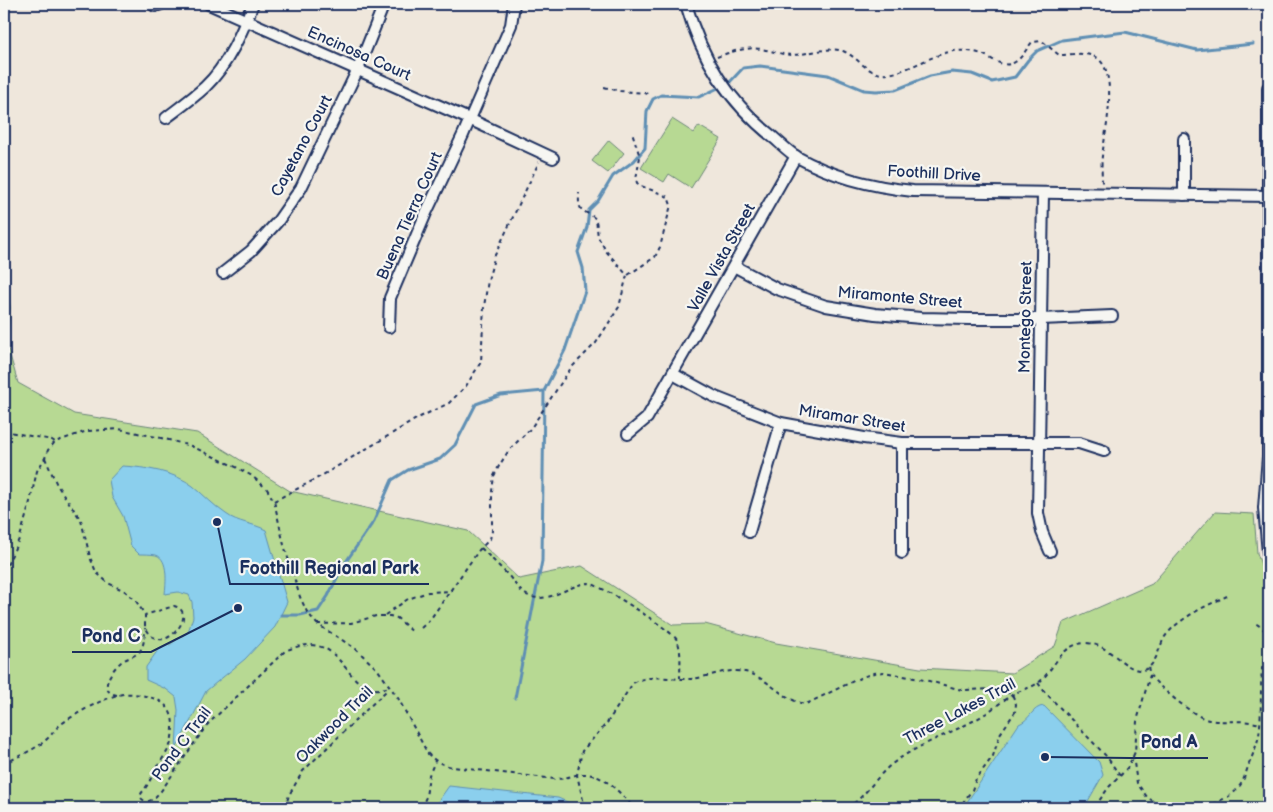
<svg xmlns="http://www.w3.org/2000/svg" width="1273" height="812" viewBox="0 0 1273 812" font-family="'Balsamiq Sans',sans-serif">
	<style>
		.green { fill: #b7d993; stroke: #698478 }
		.water { fill: #8bcfed; stroke: #5e8fb4 }
		.lines { fill: none; stroke-linecap: round; stroke-linejoin: round }
		.stream { stroke: #5e8fb4; stroke-width: 3 }
		.minor-casing { stroke: #1b2f5e; stroke-width: 14 }
		.tertiary-casing { stroke: #1b2f5e; stroke-width: 16 }
		.path { stroke: #1b2f5e; stroke-width: 2; stroke-dasharray: 4 4; stroke-linecap: butt }
		.minor { stroke: #f6f6f2; stroke-width: 10 }
		.tertiary { stroke: #f6f6f2; stroke-width: 12 }
		.labels { text-anchor: middle; dominant-baseline: central; stroke-width: 4.5; stroke-linejoin: round; paint-order: stroke }
		.street-label { font-size: 16px; fill: #1b2f5e; stroke: #f6f6f2 }
		.leader { fill: none; stroke: #1b2f5e; stroke-width: 2 }
		.callout-dot { fill: #1b2f5e; stroke: #f6f6f2; stroke-width: 2 }
		.callout-label { font-size: 18px; text-anchor: middle; font-weight: bold; fill: #1b2f5e; stroke: #f6f6f2; stroke-width: 4.5; stroke-linejoin: round; paint-order: stroke }
	</style>
	<rect width="100%" height="100%" fill="#efe7dc"/>
	<filter id="ink" filterUnits="userSpaceOnUse"><feTurbulence type="fractalNoise" baseFrequency=".02" numOctaves="2"/><feDisplacementMap in="SourceGraphic" scale="10" xChannelSelector="R" yChannelSelector="G"/><feConvolveMatrix kernelMatrix="1 2 1 2 8 2 1 2 1" color-interpolation-filters="sRGB"/></filter>
	<g filter="url(#ink)">
		<g class="green">
			<path d="M672,119L694,133L699,126L721,139L691,188L669,174L664,182L641,168Z"/>
			<path d="M609,140L624,153L608,173L592,161Z"/>
			<path d="M4,246L10,308L7,345L18,383L74,414L197,433L290,491L468,531L519,579L582,566L673,625L705,624L776,643L920,668L1012,673L1055,646L1063,623L1152,584L1215,512L1254,514L1257,553L1269,588V808H4Z"/>
		</g>
		<g class="water">
			<path d="M122,466C145,467 175,472 193,486C204,495 214,506 226,514C238,523 253,523 266,530L287,602L275,627L245,659L206,691L176,749L178,710L176,697L166,689L146,680V667L158,650L171,644L188,632L193,617L192,602L189,595L178,592L165,594C166,584 169,559 156,555C151,554 144,554 139,554L131,546L123,516L112,497L109,480Z"/>
			<path d="M1044,706L1099,762L1103,775L1084,808H963L1019,724C1030,720 1032,707 1044,706Z"/>
			<path d="M449,786L558,798L572,804L574,808H436L439,800Z"/>
		</g>
		<g class="lines">
			<g class="stream">
				<path d="M281,615H300L318,611L328,596L343,566L374,521L392,480L408,470L440,459L455,445L476,404L501,395L544,391"/>
				<path d="M515,698L542,561L544,391L565,350L585,291L583,268L578,252L587,227L589,210L598,201L613,176L634,161L645,148L647,111L653,99L661,95L699,97L729,83L743,68L760,66L828,75L864,90L876,91L895,90L930,76L952,72L972,74L992,82L1015,77L1028,60L1037,51L1062,40L1125,32L1197,50L1253,44"/>
			</g>
			<defs>
				<g id="minor">
					<path d="M209,4L469,119L553,158"/>
					<path d="M686,4C702,60 728,101 774,138C781,144 789,152 797,157C833,177 873,187 913,191L1269,196"/>
					<path d="M155,6L161,4"/>
					<path d="M166,118C179,108 193,98 205,87C228,65 242,32 253,4"/>
					<path d="M1043,193L1038,513L1042,532L1050,551"/>
					<path d="M1184,195V139"/>
					<path d="M734,266L777,289L826,306L875,314L921,318L969,319H1041L1112,316"/>
					<path d="M223,273L251,251L278,221L301,188L358,69L384,4"/>
					<path d="M389,327L390,298L426,213L463,135L511,25L514,4"/>
					<path d="M673,374L715,397L781,423L864,438L902,443H1079L1104,451"/>
					<path d="M628,434L647,418L796,156"/>
					<path d="M902,443V553"/>
					<path d="M749,532L781,423"/>
				</g>
				<path id="tertiary" d="M1269,88V456L1265,508L1269,553"/>
			</defs>
			<use href="#minor" class="minor-casing"/>
			<use href="#tertiary" class="tertiary-casing"/>
			<g class="path">
				<path d="M717,57C725,54 736,50 746,49C761,46 776,54 791,55C806,55 829,46 843,51C858,57 865,72 882,74C901,76 931,54 954,51C963,50 975,51 984,55C993,59 1004,69 1015,62C1022,58 1027,48 1032,42L1042,41L1059,55C1071,55 1086,51 1097,58C1119,72 1105,134 1102,156C1101,164 1102,174 1102,183"/>
				<path d="M604,87L620,91L645,93L650,95"/>
				<path d="M628,275L655,257L660,247L671,205L668,197L662,194L641,186L637,183L636,179L640,157L632,132"/>
				<path d="M4,431L52,440L55,442"/>
				<path d="M45,458L57,485L81,520L90,557L96,572L108,583L125,591L136,601L145,615V627L151,636C155,638 160,640 164,639C177,636 194,611 174,606L145,615"/>
				<path d="M274,501L316,479L418,418L449,403L466,386L481,362L484,307L488,280L495,255L539,162"/>
				<path d="M481,548C490,557 499,566 508,575C515,583 520,593 529,596C550,604 568,585 588,583C598,583 672,630 677,640C682,651 680,666 680,678"/>
				<path d="M4,572L20,537L29,506L37,471L45,458L48,450L55,442L87,431L119,429L161,438L191,446L238,468L252,476L267,489L274,501L284,545L300,597L307,612L317,624L356,649L378,670L398,698L428,754C436,762 441,764 452,767L555,779C567,779 571,775 582,774C604,773 621,794 634,808"/>
				<path d="M385,615L408,599L428,592L452,591"/>
				<path d="M317,624L351,623L376,616H390L397,618L414,633"/>
				<path d="M421,628L429,621L479,550L490,539L492,531V491L494,476L499,466L509,450L531,428L571,368L596,343L619,307L627,275L606,251L598,237L596,219C582,208 578,214 579,193"/>
				<path d="M1148,667C1149,670 1149,673 1150,675C1157,686 1196,718 1209,720C1226,723 1243,719 1260,724"/>
				<path d="M1038,683L1044,691L1107,757L1120,776L1109,787L1094,808"/>
				<path d="M117,695C97,692 111,671 120,663C125,658 135,657 140,651C144,645 145,636 145,628"/>
				<path d="M1133,756L1137,783L1147,797L1163,808"/>
				<path d="M4,764C18,756 35,750 47,739C52,735 55,729 60,725C73,715 102,699 118,695C130,692 144,695 155,699C172,705 175,721 172,737C171,749 163,757 157,767C153,774 150,781 146,787C144,791 141,792 140,797C148,807 155,797 161,791L207,725L285,651C349,623 341,703 389,687"/>
				<path d="M1120,776L1128,767L1135,752L1137,721L1150,675"/>
				<path d="M285,808L289,795L303,771L388,689"/>
				<path d="M421,808L426,797L429,775L435,761"/>
				<path d="M585,808L577,775L582,751L607,723L633,683C651,673 672,680 691,679C709,677 727,668 745,672C768,677 783,701 806,704L862,677L874,673L884,672L929,681L962,690L995,689L1012,694L1016,704L1015,712L1000,734L993,756L976,779L972,790L959,808"/>
				<path d="M847,808C867,796 877,774 896,761C920,744 947,735 973,721C987,714 998,704 1010,696C1019,690 1029,689 1038,683C1051,673 1056,656 1071,647C1104,629 1125,678 1146,669C1158,663 1159,643 1167,634C1181,617 1208,605 1227,596"/>
				<path d="M1206,808C1216,801 1230,799 1238,788C1244,781 1246,772 1249,764C1253,754 1257,745 1259,735C1262,713 1260,691 1262,669C1264,658 1270,647 1267,635C1265,628 1259,626 1254,622"/>
			</g>
			<use href="#minor" class="minor"/>
			<use href="#tertiary" class="tertiary"/>
		</g>
	</g>
	<g class="labels">
		<g class="street-label">
			<text transform="translate(359 54) rotate(24)">Encinosa Court</text>
			<text transform="translate(302 146) rotate(-62)">Cayetano Court</text>
			<text transform="translate(934 174) rotate(3)">Foothill Drive</text>
			<text transform="translate(410 216) rotate(-66)">Buena Tierra Court</text>
			<text transform="translate(722 258) rotate(-61)">Valle Vista Street</text>
			<text transform="translate(900 298) rotate(5)">Miramonte Street</text>
			<text transform="translate(1026 317) rotate(-89)">Montego Street</text>
			<text transform="translate(852 419) rotate(9)">Miramar Street</text>
			<text transform="translate(960 712) rotate(-28)">Three Lakes Trail</text>
			<text transform="translate(335 725) rotate(-45)">Oakwood Trail</text>
			<text transform="translate(182 744) rotate(-53)">Pond C Trail</text>
		</g>
	</g>
	<path class="leader" d="M217 522L230 584H429M238 608L151 652H72M1045 757L1130 758H1208"/>
	<g class="callout-dot">
		<circle cx="217" cy="522" r="5"/>
		<circle cx="238" cy="608" r="5"/>
		<circle cx="1045" cy="757" r="5"/>
	</g>
	<g class="callout-label">
		<text x="329" y="574">Foothill Regional Park</text>
		<text x="111" y="642">Pond C</text>
		<text x="1169" y="748">Pond A</text>
	</g>
	<rect width="1273" height="812" fill="none" stroke="#f6f6f2" stroke-width="20"/>
	<rect x="10" y="10" width="1253" height="792" fill="none" stroke="#1b2f5e" stroke-width="2" filter="url(#ink)"/>
</svg>
